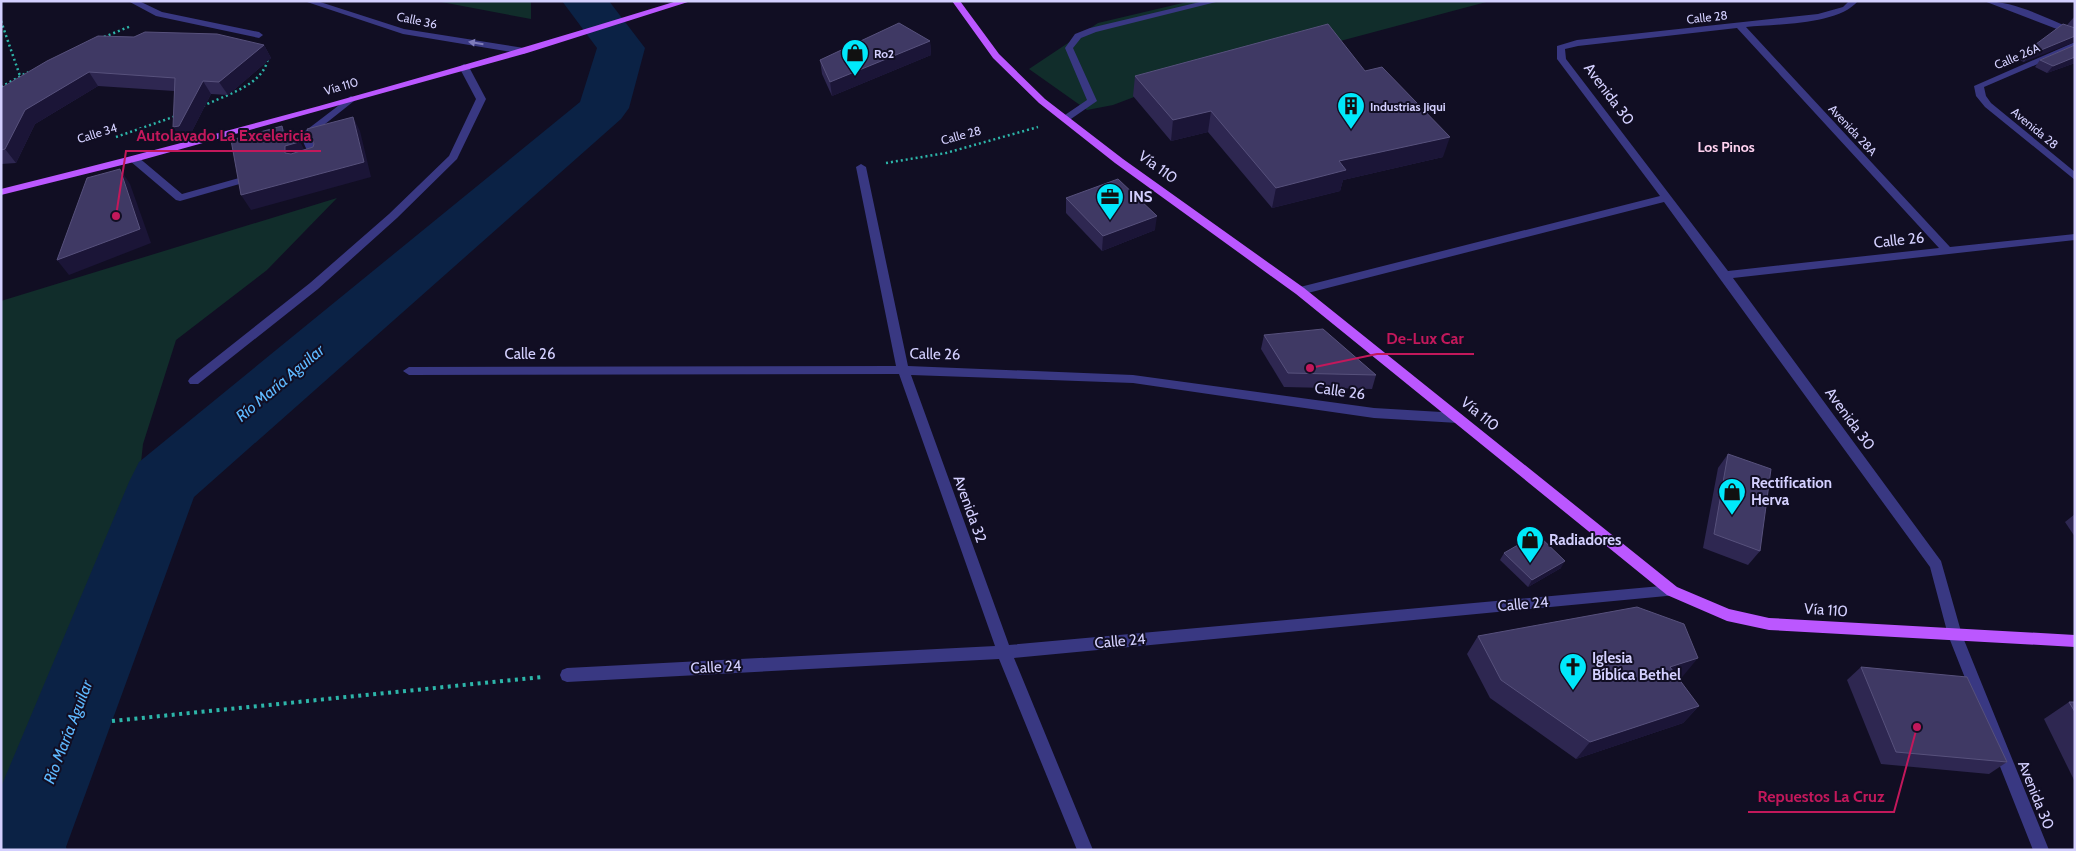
<svg xmlns="http://www.w3.org/2000/svg" width="2076" height="851" viewBox="0 0 2076 851" font-family="Cabin,sans-serif">
	<style>
		.green { fill: #112d2b }
		.lines { fill: none; stroke-linecap: round; stroke-linejoin: round }
		.river { fill: #0b2245; fill-rule: evenodd }
		.path-far1 { stroke: #2db5a9; stroke-width: 2.5; stroke-dasharray: 2 3; stroke-linecap: butt }
		.path { stroke: #2db5a9; stroke-width: 4; stroke-dasharray: 3 4.5; stroke-linecap: butt }
		.minor { fill: #393882; fill-rule: evenodd }
		.major { fill: #bb57ff; fill-rule: evenodd }
		.wall { fill: #2e2751 }
		.shaded-wall { fill: #1b1537 }
		.building { fill: #3f3964; stroke: #57517c }
		.oneway { fill: #7f7cba }
		.labels { text-anchor: middle; dominant-baseline: central; stroke-width: 4; stroke-linejoin: round; paint-order: stroke }
		.far-street-label { font-size: 12px; fill: #d4d0ff; stroke: #110e23 }
		.far-poi-label { font-size: 12px; font-weight: bold; fill: #d4d0ff; stroke: #110e23; text-anchor: start }
		.far-neighbourhood-label { font-size: 14px; font-weight: bold; fill: #ffd2f0; stroke: #110e23 }
		.street-label { font-size: 15px; fill: #d4d0ff; stroke: #110e23 }
		.poi-label { font-size: 15px; font-weight: bold; fill: #d4d0ff; stroke: #110e23; text-anchor: start }
		.water-label { font-size: 16px; font-style: italic; fill: #5eb9ff; stroke: #110e23 }
		.leader { fill: none; stroke: #c2185b; stroke-width: 2 }
		.callout-dot { fill: #c2185b; stroke: #110e23; stroke-width: 2 }
		.callout-label { font-size: 16px; text-anchor: middle; font-weight: bold; fill: #c2185b; stroke: #110e23; stroke-width: 4; stroke-linejoin: round; paint-order: stroke }
	</style>
	<rect width="100%" height="100%" fill="#110e23"/>
	<g class="green">
		<path d="M436,1H531V19Z"/>
		<path d="M1191,1H1490L1142,94L1113,105L1087,110L1029,69L1098,23Z"/>
		<path d="M337,198L267,270L176,340L143,444L137,500L17,792L1,791V301Z"/>
	</g>
	<g class="lines">
		<path class="river" d="M562,1H609L645,48L629,108L621,119L194,497L66,847L67,850H1V787L129,482L139,462L580,102L597,48Z"/>
		<g class="path-far1">
			<path d="M1,21L20,76"/>
			<path d="M104,37L131,26"/>
			<path d="M1,87L28,72"/>
			<path d="M203,106C225,95 265,85 268,57"/>
			<path d="M116,137L176,116"/>
			<path d="M886,163L946,153L1038,127"/>
		</g>
		<path class="path" d="M112,721L542,677"/>
		<g class="minor">
			<path d="M128,1H139L162,12L259,32L263,35L259,38L156,16Z"/>
			<path d="M304,1H317L404,29L524,48L528,51L524,54L403,34Z"/>
			<path d="M1204,1H1220L1096,32L1081,38L1073,48L1097,101L1068,121H1062V117L1087,100L1065,48L1075,34L1090,28Z"/>
			<path d="M1849,1H1858C1838,25 1777,24 1746,27L1950,247L2075,234V240L1733,278L1941,561L1962,635L2049,850H2033L1948,635L1930,567L1664,202L1300,295L1294,291L1300,287L1660,196L1557,59V46L1577,40L1818,14L1843,7ZM1737,28L1939,248L1728,271L1566,59L1565,49L1578,46Z"/>
			<path d="M1984,1C2015,1 2046,18 2075,30V36Z"/>
			<path d="M2075,42V48L1984,87L1986,96L1991,103L2075,172V180L1985,107L1976,96L1974,86Z"/>
			<path d="M464,64L469,67L486,99L457,159L397,218L318,289L198,384H190L188,381L190,378L310,283L389,214L449,156L476,99L459,67Z"/>
			<path d="M351,96L356,99L354,101L310,136L321,159L316,162H307L306,160L310,157L300,135Z"/>
			<path d="M134,156L138,157L182,194L239,178L244,181L243,183L180,201L176,200L130,161V157Z"/>
			<path d="M861,164L866,167L908,366L1133,375L1374,408L1458,413L1462,415L1464,418L1462,421L1458,423L1374,418L1133,383L911,375L1009,645L1672,585L1677,587L1679,591L1677,595L1014,658L1093,850H1077L999,659L567,682L562,680L560,675L562,670L567,668L995,646L899,374L409,375L403,371L409,367L896,366L856,167Z"/>
		</g>
		<g class="major">
			<path d="M677,1H691L527,53L138,161L1,195V189C228,133 454,70 677,1Z"/>
			<path d="M952,1H960L999,54L1045,99L1123,159L1304,288L1677,587L1729,609L1769,618L2075,635V647L1769,630L1727,621L1667,595L1296,294L1115,163L1039,103L993,58Z"/>
		</g>
	</g>
	<g class="wall">
		<path d="M2075,16V28L2067,25Z"/>
		<path d="M2075,28L2024,62L2019,60L2024,53Z"/>
		<path d="M134,37L264,45L271,58L228,95L211,94L188,139L182,141L174,91L98,86L35,124L16,163L1,164V88Z"/>
		<path d="M930,41L931,55L832,96L822,74L820,60Z"/>
		<path d="M2075,45V63L2047,73L2035,67L2040,60Z"/>
		<path d="M1365,71L1443,157L1343,180L1340,191L1272,208L1208,132L1171,141L1133,96L1135,76Z"/>
		<path d="M1066,198L1155,230L1102,251L1066,213Z"/>
		<path d="M1264,335L1376,375L1372,389L1284,387L1261,349Z"/>
		<path d="M1728,454L1760,551L1748,565L1703,548L1718,468Z"/>
		<path d="M2075,514V537L2065,522Z"/>
		<path d="M1504,553L1561,568L1528,587L1500,560Z"/>
		<path d="M1478,636L1683,676L1678,678L1699,706L1683,723L1576,759L1490,698L1467,654Z"/>
		<path d="M1861,667L2007,762L1989,774L1881,764L1847,680Z"/>
		<path d="M2069,702H2075V782L2044,719Z"/>
	</g>
	<g class="shaded-wall">
		<path d="M2075,36V42L2024,62L2029,55Z"/>
		<path d="M930,41L931,55L832,96L830,82Z"/>
		<path d="M264,45L271,58L228,95L219,82Z"/>
		<path d="M2075,57V63L2047,73L2053,66Z"/>
		<path d="M89,72L98,86L35,124L16,163L5,149L25,110Z"/>
		<path d="M203,81L211,94L188,139L182,141L173,127Z"/>
		<path d="M1211,111L1208,132L1171,141L1173,120Z"/>
		<path d="M353,117L360,131L371,177L251,210L241,195L364,162Z"/>
		<path d="M282,126L290,140L295,132L303,147L307,157L294,161L285,153L284,135Z"/>
		<path d="M1450,137L1443,157L1343,180L1340,191L1272,208L1276,188L1339,161Z"/>
		<path d="M120,169L130,184L151,243L69,275L57,260Z"/>
		<path d="M1157,216L1155,230L1102,251L1103,236Z"/>
		<path d="M1565,561L1561,568L1528,587L1532,580Z"/>
		<path d="M1698,658L1683,676L1654,685L1670,667Z"/>
		<path d="M1699,706L1683,723L1576,759L1590,742Z"/>
	</g>
	<g class="building">
		<path d="M899,23L930,41L830,82L820,60Z"/>
		<path d="M1328,24L1365,71L1382,67L1450,137L1339,161L1346,170L1276,188L1211,111L1173,120L1135,76Z"/>
		<path d="M2063,24L2075,28V36L2029,55L2024,53Z"/>
		<path d="M145,32L217,34L264,45L219,82L203,81L179,126L173,127L175,78L89,72L25,110L5,149L1,150V88L47,61L98,36L134,37Z"/>
		<path d="M2075,45V57L2053,66L2040,60Z"/>
		<path d="M353,117L364,162L241,195L231,140L282,126L284,135L295,132L299,142L285,146V153L291,154L313,147L314,144L307,129Z"/>
		<path d="M120,169L140,229L57,260L87,178Z"/>
		<path d="M1118,179L1157,216L1103,236L1066,198Z"/>
		<path d="M1323,329L1376,375L1288,373L1264,335Z"/>
		<path d="M1728,454L1771,469L1760,551L1714,534Z"/>
		<path d="M1537,534L1565,561L1532,580L1504,553Z"/>
		<path d="M1637,607L1684,624L1698,658L1670,667L1699,706L1590,742L1501,680L1478,636Z"/>
		<path d="M1861,667L1967,677L2007,762L1896,752Z"/>
		<path d="M2069,702H2075V712Z"/>
	</g>
	<defs><path id="oneway-solid" d="M-6-.8H1V-3.2L6.5 0L1 3.2V.8H-6Z" transform="scale(1.25)"/></defs>
	<use class="oneway" href="#oneway-solid" transform="translate(476 43) rotate(-171)"/>
	<defs>
		<symbol id="shop-pin" viewBox="-11 -11 22 30"><path d="M0 17L-7.5 6A9.5 9.5 0 1 1 7.5 6Z" fill="#00e8fb" stroke="#110e23"/><path d="M-5-2.5h2.3a2.7 3.5 0 0 1 5.4 0H5L5.5 6h-11ZM-1.5-2.5h3a1.5 2.3 0 0 0-3 0Z" fill="#111"/></symbol>
		<symbol id="building-pin" viewBox="-11 -11 22 30"><path d="M0 17L-7.5 6A9.5 9.5 0 1 1 7.5 6Z" fill="#00e8fb" stroke="#110e23"/><path d="M-4-6H4V6H1V3H-1V6H-4ZM-2.5-4.3h1.7v1.8h-1.7ZM.8-4.3h1.7v1.8H.8ZM-2.5-1h1.7V.8h-1.7ZM.8-1h1.7V.8H.8Z" fill="#111"/></symbol>
		<symbol id="office-pin" viewBox="-11 -11 22 30"><path d="M0 17L-7.5 6A9.5 9.5 0 1 1 7.5 6Z" fill="#00e8fb" stroke="#110e23"/><path d="M-6-3h4V-5.5h4V-3h4V5H-6ZM-1-4.5V-3h2v-1.5ZM-6 0V1H6V0Z" fill="#111"/></symbol>
		<symbol id="church-pin" viewBox="-11 -11 22 30"><path d="M0 17L-7.5 6A9.5 9.5 0 1 1 7.5 6Z" fill="#00e8fb" stroke="#110e23"/><path d="M-1.2-6h2.4v3.5h3.3v2.4h-3.3V6h-2.4V-.1h-3.3v-2.4h3.3Z" fill="#111"/></symbol>
	</defs>
	<g fill-rule="evenodd">
		<use href="#shop-pin" x="839" y="37" width="32" height="43"/>
		<use href="#building-pin" x="1335" y="90" width="32" height="43"/>
		<use href="#office-pin" x="1094" y="181" width="32" height="43"/>
		<use href="#shop-pin" x="1716" y="476" width="32" height="43"/>
		<use href="#shop-pin" x="1514" y="524" width="32" height="43"/>
		<use href="#church-pin" x="1557" y="651" width="32" height="43"/>
	</g>
	<g class="labels">
		<g class="far-street-label">
			<text transform="translate(1707 17) rotate(-6)">Calle 28</text>
			<text transform="translate(417 20) rotate(12)">Calle 36</text>
			<text transform="translate(2017 56) rotate(-23)">Calle 26A</text>
			<text transform="translate(341 86) rotate(-16)">Vía 110</text>
			<text transform="translate(2035 128) rotate(40)">Avenida 28</text>
			<text transform="translate(1853 130) rotate(47)">Avenida 28A</text>
			<text transform="translate(97 133) rotate(-17)">Calle 34</text>
			<text transform="translate(961 135) rotate(-15)">Calle 28</text>
		</g>
		<g class="far-poi-label">
			<text x="874" y="53">Ro2</text>
			<text x="1370" y="106">Industrias Jiqui</text>
		</g>
		<g class="far-neighbourhood-label">
			<text x="1726" y="147">Los Pinos</text>
		</g>
		<g class="street-label">
			<text transform="translate(1609 94) rotate(53)">Avenida 30</text>
			<text transform="translate(1158 167) rotate(36)">Vía 110</text>
			<text transform="translate(1899 240) rotate(-6)">Calle 26</text>
			<text x="530" y="354">Calle 26</text>
			<text transform="translate(935 354) rotate(1)">Calle 26</text>
			<text transform="translate(1340 391) rotate(8)">Calle 26</text>
			<text transform="translate(1480 414) rotate(39)">Vía 110</text>
			<text transform="translate(1850 419) rotate(54)">Avenida 30</text>
			<text transform="translate(970 509) rotate(70)">Avenida 32</text>
			<text transform="translate(1523 604) rotate(-5)">Calle 24</text>
			<text transform="translate(1826 610) rotate(4)">Vía 110</text>
			<text transform="translate(1120 641) rotate(-5)">Calle 24</text>
			<text transform="translate(716 667) rotate(-3)">Calle 24</text>
			<text transform="translate(2036 795) rotate(68)">Avenida 30</text>
		</g>
		<g class="poi-label">
			<text x="1129" y="197">INS</text>
			<text x="1751" y="483">Rectification<tspan x="1751" dy="17">Herva</tspan></text>
			<text x="1549" y="540">Radiadores</text>
			<text x="1592" y="658">Iglesia<tspan x="1592" dy="17">Bíblíca Bethel</tspan></text>
		</g>
		<g class="water-label">
			<text transform="translate(280 383) rotate(-40)">Río María Aguilar</text>
			<text transform="translate(68 732) rotate(-69)">Río María Aguilar</text>
		</g>
	</g>
	<path class="leader" d="M116 216L126 151H321M1310 368L1377 354H1474M1917 727L1894 812H1748"/>
	<g class="callout-dot">
		<circle cx="116" cy="216" r="5"/>
		<circle cx="1310" cy="368" r="5"/>
		<circle cx="1917" cy="727" r="5"/>
	</g>
	<g class="callout-label">
		<text x="224" y="141">Autolavado La Excelericia</text>
		<text x="1425" y="344">De-Lux Car</text>
		<text x="1821" y="802">Repuestos La Cruz</text>
	</g>
	<rect width="2076" height="851" fill="none" stroke="#d4d0ff" stroke-width="5"/>
</svg>
